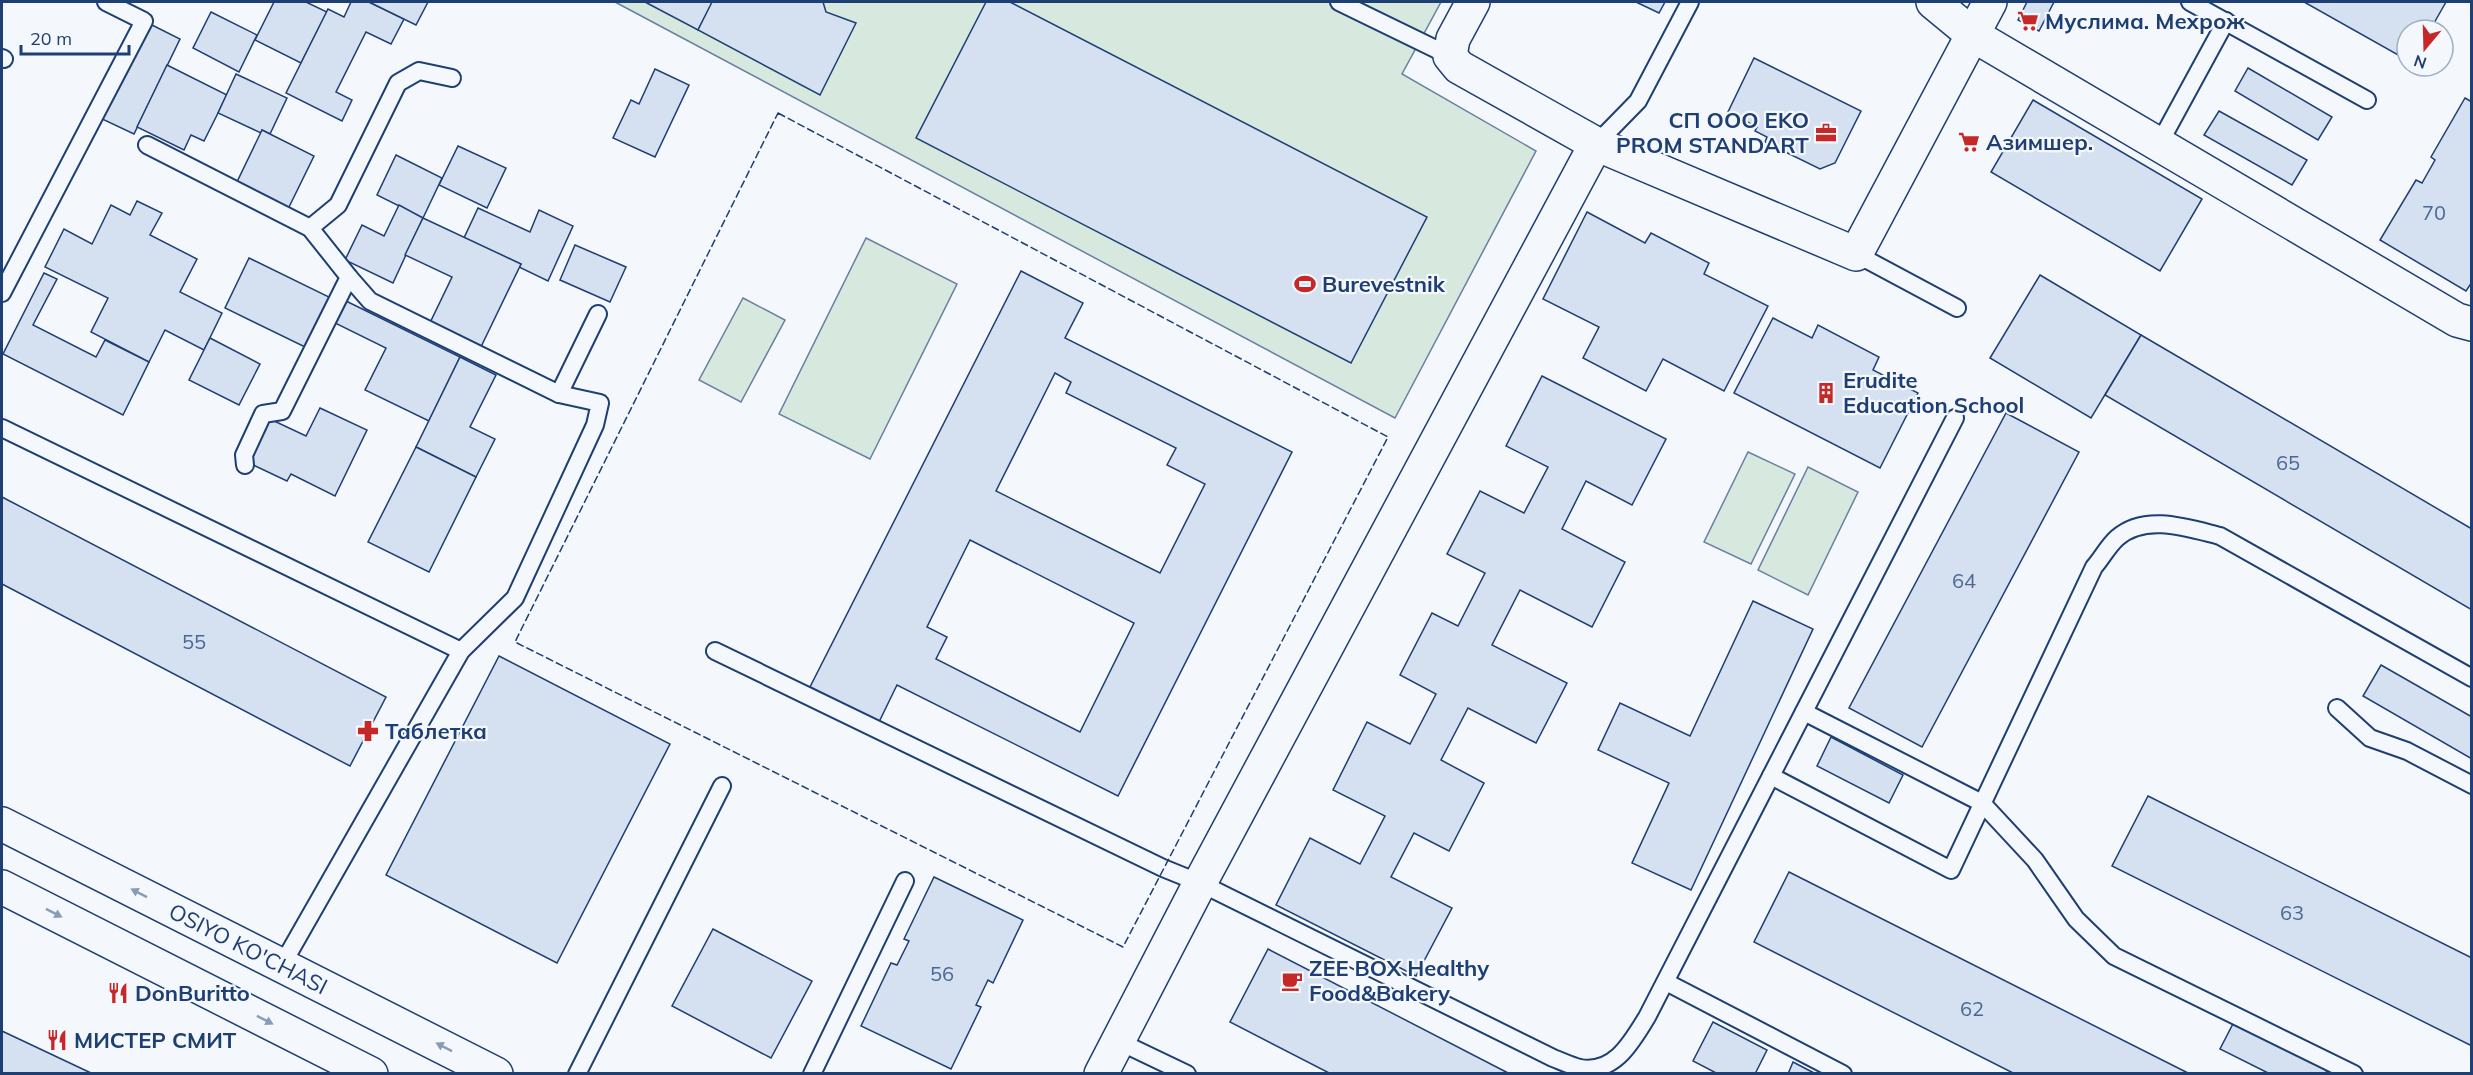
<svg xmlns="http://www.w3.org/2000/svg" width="2473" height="1075" viewBox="0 0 2473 1075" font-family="Mulish,sans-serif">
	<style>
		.green { fill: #d7e8df; stroke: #687fa3; stroke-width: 1.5 }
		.building { fill: #d5e0f0; stroke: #1d3f73; stroke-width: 1.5; fill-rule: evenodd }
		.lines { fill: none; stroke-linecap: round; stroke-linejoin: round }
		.lane-casing { stroke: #1d3f73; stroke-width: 20 }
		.street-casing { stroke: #1d3f73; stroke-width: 36 }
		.secondary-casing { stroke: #1d3f73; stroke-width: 36 }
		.lane { stroke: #f4f7fb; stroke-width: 16 }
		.street { stroke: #f4f7fb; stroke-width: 33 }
		.secondary { stroke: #f4f7fb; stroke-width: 33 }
		.fence { stroke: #1d3f73; stroke-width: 1.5; stroke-dasharray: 8 3; stroke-linecap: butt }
		.oneway { fill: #889bb7 }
		.labels { text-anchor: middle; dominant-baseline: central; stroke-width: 4.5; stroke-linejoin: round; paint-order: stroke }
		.number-label { font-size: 20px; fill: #4b6792 }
		.poi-label { font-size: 22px; font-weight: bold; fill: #1d3f73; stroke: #f4f7fb; text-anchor: start }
		.street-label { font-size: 22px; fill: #1d3f73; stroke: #f4f7fb }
	</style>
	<rect width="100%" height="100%" fill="#f4f7fb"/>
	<g class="green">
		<path d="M615,2H1441L1402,74L1536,151L1395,418Z"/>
		<path d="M866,238L957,284L870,459L779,414Z"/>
		<path d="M743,298L785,320L741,402L699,380Z"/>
		<path d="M1748,452L1795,474L1751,564L1704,542Z"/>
		<path d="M1808,467L1858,492L1808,595L1758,570Z"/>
	</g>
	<g class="building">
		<path d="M274,2H306L327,12L301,63L255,40Z"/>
		<path d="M351,2H369L404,19L391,44L366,32L336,92L352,100L342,121L286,93L328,9L344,17Z"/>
		<path d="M369,2H428L416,25Z"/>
		<path d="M645,2H713L698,30Z"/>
		<path d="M712,2H823L826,12L856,23L820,95L698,30Z"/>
		<path d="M986,2H1010L1427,217L1351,363L916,138Z"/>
		<path d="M1636,2H1665L1659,13Z"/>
		<path d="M2027,2H2054L2039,31L2018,20Z"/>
		<path d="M2304,2H2446L2430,30H2407V60Z"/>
		<path d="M211,12L257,35L239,72L193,48Z"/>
		<path d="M146,22L180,39L134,134L100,118Z"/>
		<path d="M1754,58L1861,111L1835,163L1820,169L1765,142L1767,137L1755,131L1757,127L1728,112Z"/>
		<path d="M167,65L227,95L204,141L191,135L184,150L137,127Z"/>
		<path d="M2248,68L2332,117L2318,140L2235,91Z"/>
		<path d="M655,69L689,85L655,157L613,138L631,100L639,104Z"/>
		<path d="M236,74L287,98L270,134L262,130L261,133L218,113Z"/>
		<path d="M2465,98L2472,102V282L2466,291L2380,240L2416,180L2422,183L2435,160L2431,157Z"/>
		<path d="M2033,100L2202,199L2160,271L1991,172Z"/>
		<path d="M2219,111L2307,160L2292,185L2204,135Z"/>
		<path d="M262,130L314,156L288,209L236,184Z"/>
		<path d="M458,146L506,168L487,208L439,185Z"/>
		<path d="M396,155L442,178L423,218L377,195Z"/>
		<path d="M137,201L162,213L150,235L197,259L180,292L222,313L204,350L165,330L149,362L91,332L108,298L45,267L64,229L92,244L111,205L130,215Z"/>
		<path d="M399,205L423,218L393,283L345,260L362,225L384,236Z"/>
		<path d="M478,208L530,232L539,210L573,226L548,281L519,267L521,264L464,238Z"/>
		<path d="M1587,212L1645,243L1651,233L1709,263L1704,274L1768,306L1724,391L1663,359L1646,391L1583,358L1599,327L1543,299Z"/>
		<path d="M423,218L521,264L478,353L427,329L452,277L405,255Z"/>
		<path d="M575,245L626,267L610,302L560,280Z"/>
		<path d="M249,258L329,297L305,347L225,308Z"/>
		<path d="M1021,271L1083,303L1065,338L1292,452L1118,796L897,685L879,722L810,687ZM1055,373L1071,382L1066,393L1176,448L1167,465L1205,484L1160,573L996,491ZM970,540L1134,623L1080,732L936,659L947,637L927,627Z"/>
		<path d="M44,273L57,279L33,325L96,357L105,340L149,362L123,415L3,354Z"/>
		<path d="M2040,275L2141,335L2091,418L1990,358Z"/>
		<path d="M346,301L460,357L429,421L365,390L386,348L335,323Z"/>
		<path d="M1773,318L1812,338L1818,325L1879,357L1873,370L1918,393L1880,468L1734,393Z"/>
		<path d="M2141,335L2472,529V610L2105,395Z"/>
		<path d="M210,338L260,364L239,405L189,380Z"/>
		<path d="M460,357L496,375L470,427L495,439L476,477L416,447Z"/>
		<path d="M1542,376L1666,439L1632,505L1586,481L1562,529L1625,562L1592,627L1520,590L1492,645L1567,683L1536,743L1468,708L1441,760L1484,783L1449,851L1414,833L1391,877L1452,908L1416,976L1276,905L1310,838L1360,864L1385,816L1333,790L1367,722L1410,744L1436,694L1400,675L1432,613L1458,626L1485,573L1447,554L1480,491L1524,513L1548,467L1506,446Z"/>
		<path d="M320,408L367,430L335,496L291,474L287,481L249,463L270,419L306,436Z"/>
		<path d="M2006,413L2079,452L1922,747L1849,708Z"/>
		<path d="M416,447L476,477L429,572L368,542Z"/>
		<path d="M2,497L386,697L350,766L2,584Z"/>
		<path d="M1753,601L1813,629L1691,890L1632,863L1669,783L1598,750L1620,703L1690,736Z"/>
		<path d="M499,656L670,744L557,963L386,875Z"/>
		<path d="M2381,665L2472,717V759L2363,696Z"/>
		<path d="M1831,737L1903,775L1889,803L1817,766Z"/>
		<path d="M2148,796L2472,958V1046L2112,866Z"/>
		<path d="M1789,872L2190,1074H2015L1754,942Z"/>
		<path d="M934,877L1023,920L993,983L988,980L976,1005L981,1007L951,1069L861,1026L891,963L897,965L909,941L904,939Z"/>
		<path d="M713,929L812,981L771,1058L672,1006Z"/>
		<path d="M1268,949L1510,1074H1331L1230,1022Z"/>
		<path d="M2236,1018L2330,1065L2325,1074H2270L2220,1049Z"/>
		<path d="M1713,1022L1767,1050L1755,1074H1718L1693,1061Z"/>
		<path d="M2,1031L91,1073L2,1074Z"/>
		<path d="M1793,1062L1816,1074H1788Z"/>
	</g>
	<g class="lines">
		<defs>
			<g id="lane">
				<path d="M1339,2L1450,56"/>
				<path d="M2190,2L2367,100"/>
				<path d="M2,58L4,59"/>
				<path d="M1596,144L1638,101L1690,2"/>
				<path d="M2159,144L2226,21"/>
				<path d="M147,145L310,228L349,277L282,411L263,414L244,455L245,465"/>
				<path d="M310,228L338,205L398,83L419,71L452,78"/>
				<path d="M1856,254L1957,308"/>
				<path d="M349,277L370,301L559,394L598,314"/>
				<path d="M2,293L144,21L106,2"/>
				<path d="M2,428L461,651"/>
				<path d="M715,651L1163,868L1200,883L1553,1058C1561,1061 1571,1066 1580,1068C1615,1074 1632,1041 1647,1017L1955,418"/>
				<path d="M2337,708L2370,738L2407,751L2472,785"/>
				<path d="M1804,712L1982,803L2035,860L2076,919L2114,956L2354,1074"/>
				<path d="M1771,776L1951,870L2094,567C2102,558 2108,546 2117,538C2145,513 2188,528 2220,536L2472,678"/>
				<path d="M282,965L461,651L515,598L595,425L600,403L559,394"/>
				<path d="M1666,982L1843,1074"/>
				<path d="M1118,1041L1187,1074"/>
				<path d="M577,1074L722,786"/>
				<path d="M812,1074L905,881"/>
			</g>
			<g id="street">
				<path d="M1473,2L1453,39L1450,56L1459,67L1596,144L1856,254L1990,2"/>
				<path d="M1933,2L1973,35L2457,320L2472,324"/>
				<path d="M1101,1074L1200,883L1596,144"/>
			</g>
			<g id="secondary">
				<path id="s1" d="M2,824L496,1074"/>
				<path d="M2,887L371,1074"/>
			</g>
		</defs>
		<use href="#lane" class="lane-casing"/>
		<use href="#street" class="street-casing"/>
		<use href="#secondary" class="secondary-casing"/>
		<use href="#lane" class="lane"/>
		<use href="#street" class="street"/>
		<use href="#secondary" class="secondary"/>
		<path class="fence" d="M778,113L1388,437L1123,947L515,642Z"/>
	</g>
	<defs><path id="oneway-solid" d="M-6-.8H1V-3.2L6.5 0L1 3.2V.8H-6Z" transform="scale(1.5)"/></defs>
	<g class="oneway">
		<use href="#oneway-solid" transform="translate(139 893) rotate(-153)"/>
		<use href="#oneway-solid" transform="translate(54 913) rotate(27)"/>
		<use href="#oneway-solid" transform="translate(265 1020) rotate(27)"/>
		<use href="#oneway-solid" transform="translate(444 1047) rotate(-153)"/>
	</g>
	<defs>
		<symbol id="supermarket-bare" viewBox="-9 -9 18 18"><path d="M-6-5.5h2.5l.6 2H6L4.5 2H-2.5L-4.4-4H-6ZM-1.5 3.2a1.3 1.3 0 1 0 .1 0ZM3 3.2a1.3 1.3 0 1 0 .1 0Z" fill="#c62828" stroke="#f4f7fb" stroke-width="2.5" paint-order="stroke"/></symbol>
		<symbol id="office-bare" viewBox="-9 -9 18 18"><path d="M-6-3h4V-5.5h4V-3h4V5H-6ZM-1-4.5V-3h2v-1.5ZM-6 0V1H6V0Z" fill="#c62828" stroke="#f4f7fb" stroke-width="2.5" paint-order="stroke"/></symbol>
		<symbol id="stadium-bare" viewBox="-9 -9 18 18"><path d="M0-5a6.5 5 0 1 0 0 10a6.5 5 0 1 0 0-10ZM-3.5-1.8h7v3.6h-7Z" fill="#c62828" stroke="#f4f7fb" stroke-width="2.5" paint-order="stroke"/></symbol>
		<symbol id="building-bare" viewBox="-9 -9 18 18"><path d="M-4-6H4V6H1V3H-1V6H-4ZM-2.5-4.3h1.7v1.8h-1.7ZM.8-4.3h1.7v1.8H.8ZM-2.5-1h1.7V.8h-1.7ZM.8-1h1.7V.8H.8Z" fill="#c62828" stroke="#f4f7fb" stroke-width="2.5" paint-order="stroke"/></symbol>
		<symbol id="pharmacy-bare" viewBox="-9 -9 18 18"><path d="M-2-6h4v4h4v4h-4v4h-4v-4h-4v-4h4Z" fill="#c62828" stroke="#f4f7fb" stroke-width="2.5" paint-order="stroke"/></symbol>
		<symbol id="cafe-bare" viewBox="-9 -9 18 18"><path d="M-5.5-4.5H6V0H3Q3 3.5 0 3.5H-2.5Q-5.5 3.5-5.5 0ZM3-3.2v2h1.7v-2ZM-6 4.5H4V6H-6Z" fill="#c62828" stroke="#f4f7fb" stroke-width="2.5" paint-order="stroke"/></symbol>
		<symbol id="restaurant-bare" viewBox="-9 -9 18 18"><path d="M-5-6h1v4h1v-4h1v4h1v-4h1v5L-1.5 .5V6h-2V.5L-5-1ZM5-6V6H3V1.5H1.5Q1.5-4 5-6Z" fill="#c62828" stroke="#f4f7fb" stroke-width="2.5" paint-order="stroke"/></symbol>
	</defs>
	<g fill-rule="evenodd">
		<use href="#supermarket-bare" x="2013" y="6" width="30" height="30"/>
		<use href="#office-bare" x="1811" y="118" width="30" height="30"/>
		<use href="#supermarket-bare" x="1954" y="127" width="30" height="30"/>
		<use href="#stadium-bare" x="1290" y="269" width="30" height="30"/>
		<use href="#building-bare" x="1811" y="378" width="30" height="30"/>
		<use href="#pharmacy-bare" x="353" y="716" width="30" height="30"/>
		<use href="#cafe-bare" x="1277" y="966" width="30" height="30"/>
		<use href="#restaurant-bare" x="103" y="978" width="30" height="30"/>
		<use href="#restaurant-bare" x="42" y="1025" width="30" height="30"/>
	</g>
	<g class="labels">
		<g class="number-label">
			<text x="2434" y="212">70</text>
			<text x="2288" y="462">65</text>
			<text x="1964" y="580">64</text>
			<text x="194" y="641">55</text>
			<text x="2292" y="912">63</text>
			<text x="942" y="973">56</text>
			<text x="1972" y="1008">62</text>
		</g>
		<g class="poi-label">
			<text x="2045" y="21">Муслима. Мехрож</text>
			<text x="1809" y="120" text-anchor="end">СП ООО EKO<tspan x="1809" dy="25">PROM STANDART</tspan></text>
			<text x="1986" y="142">Азимшер.</text>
			<text x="1322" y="284">Burevestnik</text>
			<text x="1843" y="380">Erudite<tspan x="1843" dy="25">Education School</tspan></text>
			<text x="385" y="731">Таблетка</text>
			<text x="1309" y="968">ZEE BOX Healthy<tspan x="1309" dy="25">Food&amp;Bakery</tspan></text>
			<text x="135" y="993">DonBuritto</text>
			<text x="74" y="1040">МИСТЕР СМИТ</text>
		</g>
		<g class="street-label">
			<text stroke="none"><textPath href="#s1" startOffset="276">OSIYO KO'CHASI</textPath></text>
		</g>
	</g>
	<rect width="2473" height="1075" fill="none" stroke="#1d3f73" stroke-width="6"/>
	<g transform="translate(2425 48) rotate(199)"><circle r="28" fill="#f4f7fb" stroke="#9eadc5" stroke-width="1.5"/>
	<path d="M0-4.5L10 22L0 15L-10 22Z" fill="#c62828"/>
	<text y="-9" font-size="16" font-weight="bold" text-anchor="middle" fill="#1d3f73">N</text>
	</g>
	<path d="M21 45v9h108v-9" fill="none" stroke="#1d3f73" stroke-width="3"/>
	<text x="30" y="45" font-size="18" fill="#1d3f73" stroke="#f4f7fb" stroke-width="4.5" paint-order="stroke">20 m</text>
</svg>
